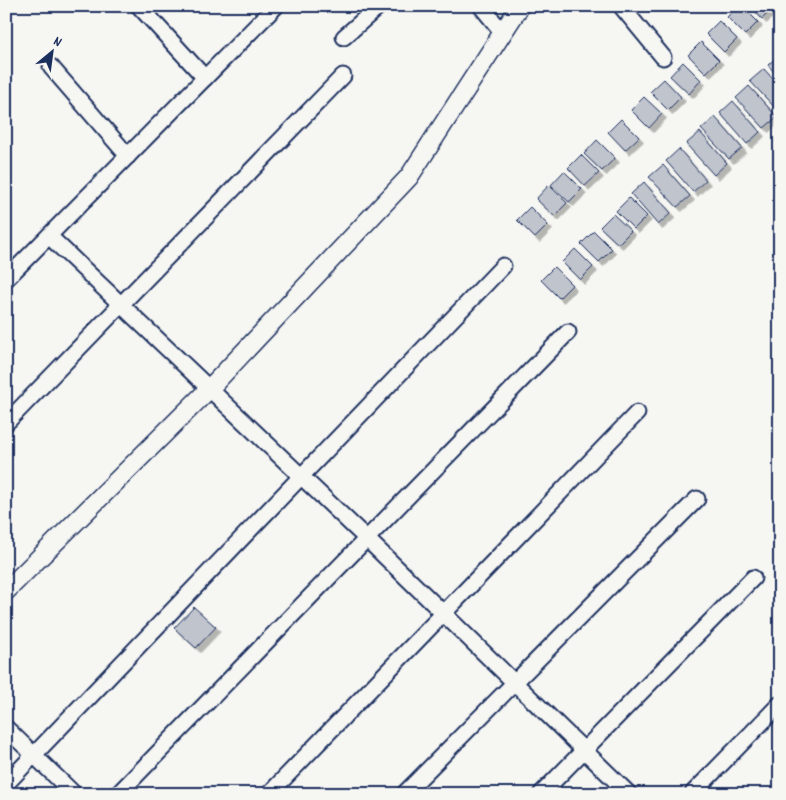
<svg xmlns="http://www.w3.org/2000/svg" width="786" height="800" viewBox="0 0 786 800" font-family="Dekko,sans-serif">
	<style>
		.building { fill: #c0c4cd; stroke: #1b2f5e; filter: url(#shadow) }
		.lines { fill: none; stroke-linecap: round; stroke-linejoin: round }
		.minor-casing { stroke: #1b2f5e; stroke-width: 19 }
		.tertiary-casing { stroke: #1b2f5e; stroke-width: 21 }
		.minor { stroke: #f6f6f2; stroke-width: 15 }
		.tertiary { stroke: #f6f6f2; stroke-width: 18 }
	</style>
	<defs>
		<filter id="shadow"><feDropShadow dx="4.5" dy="4.5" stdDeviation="0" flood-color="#0004"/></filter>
	</defs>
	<rect width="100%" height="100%" fill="#f6f6f2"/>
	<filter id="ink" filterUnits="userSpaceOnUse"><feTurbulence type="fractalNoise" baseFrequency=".02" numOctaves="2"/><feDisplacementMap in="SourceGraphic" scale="10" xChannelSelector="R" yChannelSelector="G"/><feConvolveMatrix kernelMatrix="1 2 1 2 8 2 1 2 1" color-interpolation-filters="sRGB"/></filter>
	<g filter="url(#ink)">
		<g class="building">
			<path d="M738,6H742L758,22L745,35L727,17Z"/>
			<path d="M750,6H775L762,19Z"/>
			<path d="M719,21L737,39L724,52L706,34Z"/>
			<path d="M701,42L719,60L706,73L688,55Z"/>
			<path d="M780,54V79L768,65Z"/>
			<path d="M683,62L701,80L689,94L670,76Z"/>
			<path d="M764,69L780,87L778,111L750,81Z"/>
			<path d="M664,79L681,97L668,110L650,92Z"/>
			<path d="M749,86L777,117L764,128L736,98Z"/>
			<path d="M644,97L662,114L649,128L631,110Z"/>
			<path d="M733,101L760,132L747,144L720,113Z"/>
			<path d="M715,117L742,148L729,159L701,129Z"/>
			<path d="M621,119L639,137L625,150L608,132Z"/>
			<path d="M700,132L727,163L714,175L686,144Z"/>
			<path d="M597,140L615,158L602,171L584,154Z"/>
			<path d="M679,149L706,180L693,192L666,161Z"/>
			<path d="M581,155L599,173L585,186L568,168Z"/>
			<path d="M663,165L690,196L677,207L649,177Z"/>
			<path d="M564,171L582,189L569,202L551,185Z"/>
			<path d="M644,182L671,213L658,225L631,194Z"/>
			<path d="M549,185L567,203L554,216L536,199Z"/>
			<path d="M629,198L647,216L634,229L616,211Z"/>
			<path d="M530,207L548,225L535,238L517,220Z"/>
			<path d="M613,214L631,231L618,244L600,227Z"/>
			<path d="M594,231L612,249L599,262L581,244Z"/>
			<path d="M575,249L593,267L580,280L562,262Z"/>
			<path d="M554,267L572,285L559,298L541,280Z"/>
			<path d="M194,607L216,627L196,648L174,628Z"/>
		</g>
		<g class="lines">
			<defs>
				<g id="minor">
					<path d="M139,6L205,78"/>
					<path d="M481,6L503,33"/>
					<path d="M621,6L663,57"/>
					<path d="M344,37L379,6"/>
					<path d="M51,67L128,156"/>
					<path d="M49,236L367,539L629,794"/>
					<path d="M6,279L276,6"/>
					<path d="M6,423L343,76"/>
					<path d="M6,728L74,794"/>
					<path d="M6,784L503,266"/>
					<path d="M118,794L568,332"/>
					<path d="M269,794L637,413"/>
					<path d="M404,794L697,499"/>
					<path d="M541,794L753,578"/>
					<path d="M692,794L780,704"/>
				</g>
				<path id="tertiary" d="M6,591L209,389L409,177L520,6"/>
			</defs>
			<use href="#minor" class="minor-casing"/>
			<use href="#tertiary" class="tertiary-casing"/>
			<use href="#minor" class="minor"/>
			<use href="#tertiary" class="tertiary"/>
		</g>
	</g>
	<rect width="786" height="800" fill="none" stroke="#f6f6f2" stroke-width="25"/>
	<rect x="12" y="12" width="761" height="775" fill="none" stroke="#1b2f5e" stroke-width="2" filter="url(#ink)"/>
	<g transform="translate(52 52) rotate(29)" stroke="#f6f6f2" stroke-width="4" paint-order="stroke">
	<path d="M0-4L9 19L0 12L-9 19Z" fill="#1b2f5e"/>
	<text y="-8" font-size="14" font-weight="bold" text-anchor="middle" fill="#1b2f5e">N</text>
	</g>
</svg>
